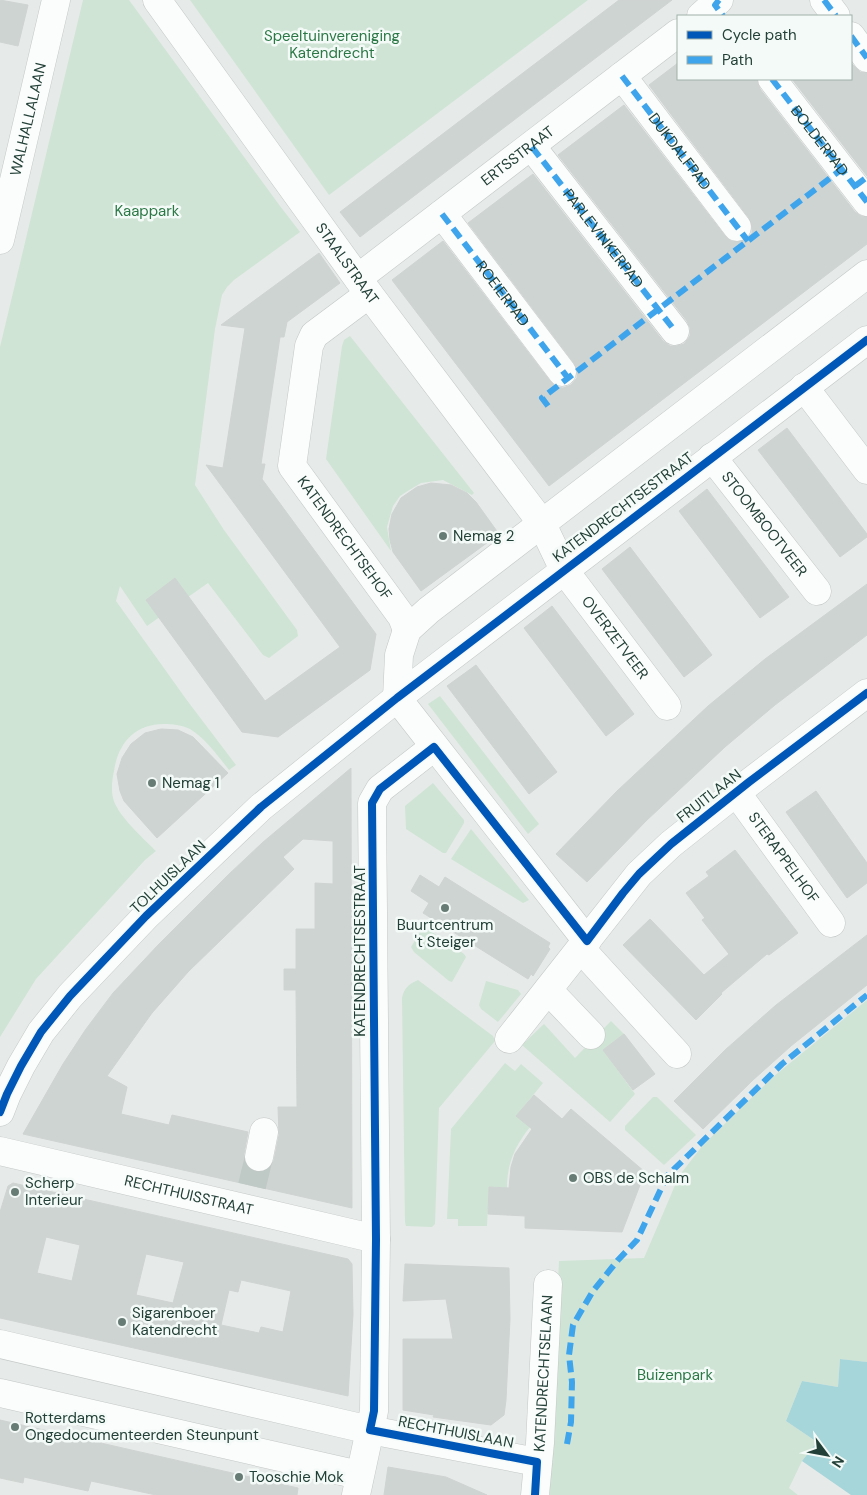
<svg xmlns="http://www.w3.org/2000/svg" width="867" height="1495" viewBox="0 0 867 1495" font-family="'DM Sans',sans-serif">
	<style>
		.green { fill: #cfe4d5 }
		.water { fill: #a6d5da }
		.building { fill: #ced4d2; stroke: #cfd4d2; fill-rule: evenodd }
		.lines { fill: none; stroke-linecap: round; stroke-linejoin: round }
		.minor-tunnel { stroke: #bfc9c5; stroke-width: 28; stroke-dasharray: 28 14; stroke-linecap: butt }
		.minor-casing { stroke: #c3c8c6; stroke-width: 29 }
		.minor { stroke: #fbfcfc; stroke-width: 28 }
		.quiet { stroke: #3ea4ec; stroke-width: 6; stroke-dasharray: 12 6; stroke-linecap: butt }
		.cycleway-casing { stroke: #f4faf7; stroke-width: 11 }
		.cycleway { stroke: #0057b8; stroke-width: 8 }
		.poi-dot { fill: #677c75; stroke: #f4faf7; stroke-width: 2 }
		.labels { text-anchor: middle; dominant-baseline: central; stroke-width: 5; stroke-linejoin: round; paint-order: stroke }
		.park-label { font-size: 15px; fill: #2b7846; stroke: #f4faf7 }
		.street-label { font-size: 15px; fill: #224037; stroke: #f4faf7 }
		.poi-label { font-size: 15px; fill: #224037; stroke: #f4faf7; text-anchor: start }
	</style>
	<rect width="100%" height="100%" fill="#e6ebe9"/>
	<g class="green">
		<path d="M83,0H129L280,206L300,232L234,280L227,287L222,295L215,329L195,485L224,530L297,630L298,636L269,658L263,655L208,583L147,626L120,586L116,601L186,699L236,765L229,770C218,756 206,739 190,729C182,725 172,724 164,724C134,724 118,744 114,771C112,780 111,790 113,798C117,815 143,838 156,851L145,860L36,979L0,1037V347Z"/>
		<path d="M190,0H588L329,195Z"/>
		<path d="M350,336L474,493L472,495L443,480L421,483L406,492L400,496L393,506L387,527L391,551L326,459L342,346L344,340Z"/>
		<path d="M440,696L539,824L528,834L428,704Z"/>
		<path d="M433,783L464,820V823L446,853H443L406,829L405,806Z"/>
		<path d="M471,829L529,900L523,903L451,859Z"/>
		<path d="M426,928L464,954L466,957L452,982L449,981L414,952L411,947L422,929Z"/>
		<path d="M418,980L493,1036L495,1041L439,1108L435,1224L432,1227L406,1226L405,1222L402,998C404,988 409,984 418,980Z"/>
		<path d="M486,981L518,990L521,994L498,1022L481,1009L479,1005Z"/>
		<path d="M867,1000V1362L840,1359L838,1387L802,1381L786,1421L817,1442L802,1461L789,1488L798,1495H550L548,1487L559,1261L644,1258L679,1176L703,1145L773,1077Z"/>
		<path d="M611,1021L624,1034L603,1050L635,1094L610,1122L522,1045L544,1024L575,1058Z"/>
		<path d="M505,1063L515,1071L521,1064L543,1083L517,1115L530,1127C515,1146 507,1163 507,1188L489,1187L487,1226H458V1219H447L451,1129Z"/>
		<path d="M653,1097H657L696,1135L664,1165L625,1130V1126Z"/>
	</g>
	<path class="water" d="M840,1359L867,1362V1495H851L802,1461L817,1442L786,1421L802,1381L838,1387Z"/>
	<g class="building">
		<path d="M0,0L28,5L18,46L0,42Z"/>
		<path d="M619,0H672L360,237L340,212Z"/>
		<path d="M678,63V79H757L760,89L855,212L861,216L867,217V244L549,486L392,280L443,241L550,381L556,387L563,388L571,385L577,378V370L574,363L468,223L533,174L663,341L670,346H677L684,344L690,336V328L687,321L558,155L624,105L725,236L731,241L738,242L747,239L752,233V226L749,218L649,85Z"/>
		<path d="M851,63L860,72L867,73V176L792,79H851Z"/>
		<path d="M319,253L340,283L287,322L284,337H280L261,464H265L262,479L376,634L370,670L278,737L242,732L146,600L175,578L265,701L340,647L206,465L223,468L245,328L221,325Z"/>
		<path d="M787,428L867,534V537L840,557L758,450Z"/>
		<path d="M431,483L451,485L467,493L476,502L499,534L421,591L393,552L390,540L389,529L392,514L401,498L417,487Z"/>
		<path d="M707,489L789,597L760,618L679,511Z"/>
		<path d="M630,547L712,655L684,677L602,569Z"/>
		<path d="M867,584V635L775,705L725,747L646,821L587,882L556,854L617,791L708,706L765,659Z"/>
		<path d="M552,606L634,714L606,736L524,628Z"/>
		<path d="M476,665L557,772L529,794L447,686Z"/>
		<path d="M161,729L178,730L193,737L228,773L157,838L124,801L120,791L117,774L122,758L131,744L145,733Z"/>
		<path d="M351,768L352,1208L23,1134L63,1064L86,1029L113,993L159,944L228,875L262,843ZM303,839L333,841V884L315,883V929H296V969H284V990H296L297,1107H278L279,1135L274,1160L270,1168L264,1172H256L249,1169L244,1162V1154L248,1132L172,1115L169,1125L121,1114L127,1087L107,1076L152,1013L188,972L294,869L283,857Z"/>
		<path d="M816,791L867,863V883L847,898L786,812Z"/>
		<path d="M735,850L798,933L769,955L767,954L721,993L722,994L696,1020L623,945L650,919L704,975L729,954L702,920L705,918L686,893L709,876L706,872Z"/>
		<path d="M420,875L439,887L445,877L550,943L548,947L550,949L533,976L531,974L528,979L423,913L429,903L411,891Z"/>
		<path d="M867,935V985L791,1046L753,1080L703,1129L674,1101L725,1050L776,1005Z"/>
		<path d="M624,1034L655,1074L633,1090L603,1050Z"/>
		<path d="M534,1095L562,1119L571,1109L645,1172L622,1232L525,1228V1216L488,1214L489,1187L509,1188L511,1167L515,1154L532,1129L516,1116Z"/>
		<path d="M13,1183L348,1259L352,1264L353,1314L348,1396L0,1318V1212L8,1186ZM46,1237L80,1245L72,1281L37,1273ZM146,1254L184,1262L173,1303L136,1295ZM241,1280L291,1291L283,1332L261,1327L259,1333L221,1325L229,1290L238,1292Z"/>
		<path d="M405,1264L509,1268L510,1319L506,1400L504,1415L491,1425L433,1417L434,1415L403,1410V1339H453L446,1299L403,1301Z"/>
		<path d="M0,1420L298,1488L297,1495H156L91,1481L88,1491L24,1477L23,1483L0,1478Z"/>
		<path d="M388,1467L446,1477L487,1495H384Z"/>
	</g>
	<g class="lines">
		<path class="minor-tunnel" d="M252,1186L259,1157"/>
		<defs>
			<g id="minor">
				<path id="s1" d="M157,0L369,294L535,514L542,524L564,570L667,706"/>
				<path d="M824,0L836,16"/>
				<path d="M701,16L719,0"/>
				<path d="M851,36L867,58"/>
				<path id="s2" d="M622,76L737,227"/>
				<path d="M772,79L867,202"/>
				<path d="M532,147L675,331"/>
				<path id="s3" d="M442,214L562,372"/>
				<path id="s4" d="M0,240L56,0"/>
				<path id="s5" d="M358,278L678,33"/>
				<path id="s6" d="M369,294L314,335L309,346L292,466L402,617L407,630"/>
				<path d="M804,387L867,470"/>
				<path id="s7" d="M712,457L817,591"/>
				<path id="s8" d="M736,792L831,923"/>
				<path d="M587,941L397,698L399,655L407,630L429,610L867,274"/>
				<path d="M581,949L677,1054"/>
				<path d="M548,990L591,1035"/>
				<path d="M509,1039L639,874L671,844L729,798L867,693"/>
				<path d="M0,1112L7,1094L21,1066L41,1032L70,996L146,916L261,807L397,698L867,340"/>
				<path id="s9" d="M0,1151L376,1239"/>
				<path d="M259,1157L264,1132"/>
				<path d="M0,1344L370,1430L537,1462"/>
				<path d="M0,1393L359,1475"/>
				<path d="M356,1495L374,1411L376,1239L372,803L380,789L434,747"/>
				<path id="s10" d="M535,1495L540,1443L548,1284"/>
			</g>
		</defs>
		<use href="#minor" class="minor-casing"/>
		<use href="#minor" class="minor"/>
		<g class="quiet">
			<path d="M719,0L715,5L723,16"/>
			<path d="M824,0L836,16"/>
			<path d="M851,36L867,58"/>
			<path d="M622,76L748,241"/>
			<path id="s11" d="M772,79L867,202"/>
			<path id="s12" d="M532,147L675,331"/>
			<path d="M855,186L867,177"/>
			<path d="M442,214L568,378"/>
			<path d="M548,406L542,398L842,169"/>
			<path d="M567,1444L571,1422L572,1382L569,1355L573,1325L593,1291L618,1260L637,1240L667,1176L782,1064L867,995"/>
		</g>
		<defs>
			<g id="cycleway">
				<path d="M0,1112L7,1094L21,1066L41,1032L70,996L146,916L261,807L397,698L867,340"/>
				<path d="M535,1495L537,1462L370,1430L374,1411L376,1239L372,803L380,789L434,747L587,941L623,893L639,874L671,844L749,782L867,693"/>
			</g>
		</defs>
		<use href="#cycleway" class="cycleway-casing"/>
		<use href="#cycleway" class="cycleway"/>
	</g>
	<g class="poi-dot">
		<circle cx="443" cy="536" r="5"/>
		<circle cx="152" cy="783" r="5"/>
		<circle cx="445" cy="908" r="5"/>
		<circle cx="573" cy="1178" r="5"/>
		<circle cx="15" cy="1192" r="5"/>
		<circle cx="122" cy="1322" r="5"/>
		<circle cx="15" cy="1427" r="5"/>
		<circle cx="239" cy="1477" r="5"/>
	</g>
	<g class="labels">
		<g class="park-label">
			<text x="332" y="36">Speeltuinvereniging<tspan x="332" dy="17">Katendrecht</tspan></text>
			<text x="147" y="211">Kaappark</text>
			<text x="675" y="1375">Buizenpark</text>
		</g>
		<g class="street-label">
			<text stroke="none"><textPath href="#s4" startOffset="124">WALHALLALAAN</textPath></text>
			<text stroke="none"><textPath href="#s11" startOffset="78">BOLDERPAD</textPath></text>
			<text stroke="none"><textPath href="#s2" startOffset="95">DUKDALFPAD</textPath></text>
			<text stroke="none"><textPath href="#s5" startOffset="201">ERTSSTRAAT</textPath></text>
			<text stroke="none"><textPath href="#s12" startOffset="116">PARLEVINKERPAD</textPath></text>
			<text stroke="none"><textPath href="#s1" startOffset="325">STAALSTRAAT</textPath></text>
			<text stroke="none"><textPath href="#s3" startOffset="100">ROEIERPAD</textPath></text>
			<text transform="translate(623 507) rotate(-37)">KATENDRECHTSESTRAAT</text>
			<text stroke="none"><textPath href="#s7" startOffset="85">STOOMBOOTVEER</textPath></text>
			<text stroke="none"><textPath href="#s6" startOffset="291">KATENDRECHTSEHOF</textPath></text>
			<text stroke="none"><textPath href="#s1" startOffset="786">OVERZETVEER</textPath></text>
			<text transform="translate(709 796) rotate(-38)">FRUITLAAN</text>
			<text stroke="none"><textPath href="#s8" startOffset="81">STERAPPELHOF</textPath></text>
			<text transform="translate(168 877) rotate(-44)">TOLHUISLAAN</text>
			<text transform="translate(360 951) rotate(-90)">KATENDRECHTSESTRAAT</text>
			<text stroke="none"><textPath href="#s9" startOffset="194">RECHTHUISSTRAAT</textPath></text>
			<text stroke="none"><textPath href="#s10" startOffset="122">KATENDRECHTSELAAN</textPath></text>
			<text transform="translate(456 1432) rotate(11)">RECHTHUISLAAN</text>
		</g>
		<g class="poi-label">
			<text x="453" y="536">Nemag 2</text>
			<text x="162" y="783">Nemag 1</text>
			<text x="445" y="925" text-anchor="middle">Buurtcentrum<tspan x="445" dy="17">'t Steiger</tspan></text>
			<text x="583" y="1178">OBS de Schalm</text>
			<text x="25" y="1183">Scherp<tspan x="25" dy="17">Interieur</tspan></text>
			<text x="132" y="1313">Sigarenboer<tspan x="132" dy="17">Katendrecht</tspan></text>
			<text x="25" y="1418">Rotterdams<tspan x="25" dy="17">Ongedocumenteerden Steunpunt</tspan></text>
			<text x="249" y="1477">Tooschie Mok</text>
		</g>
	</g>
	<rect x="677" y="15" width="175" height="65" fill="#f4faf7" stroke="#a0b0aa"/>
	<rect x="687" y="31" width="25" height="8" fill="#0057b8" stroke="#a0b0aa"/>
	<text x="722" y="40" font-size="15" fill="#224037">Cycle path</text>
	<rect x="687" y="56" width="25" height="8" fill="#3ea4ec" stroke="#a0b0aa"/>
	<text x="722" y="65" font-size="15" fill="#224037">Path</text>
	<g transform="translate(827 1455) rotate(122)" stroke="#f4faf7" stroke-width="4" paint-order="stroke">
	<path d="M0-4L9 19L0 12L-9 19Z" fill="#224037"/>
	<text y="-8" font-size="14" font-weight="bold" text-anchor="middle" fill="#224037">N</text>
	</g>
</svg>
